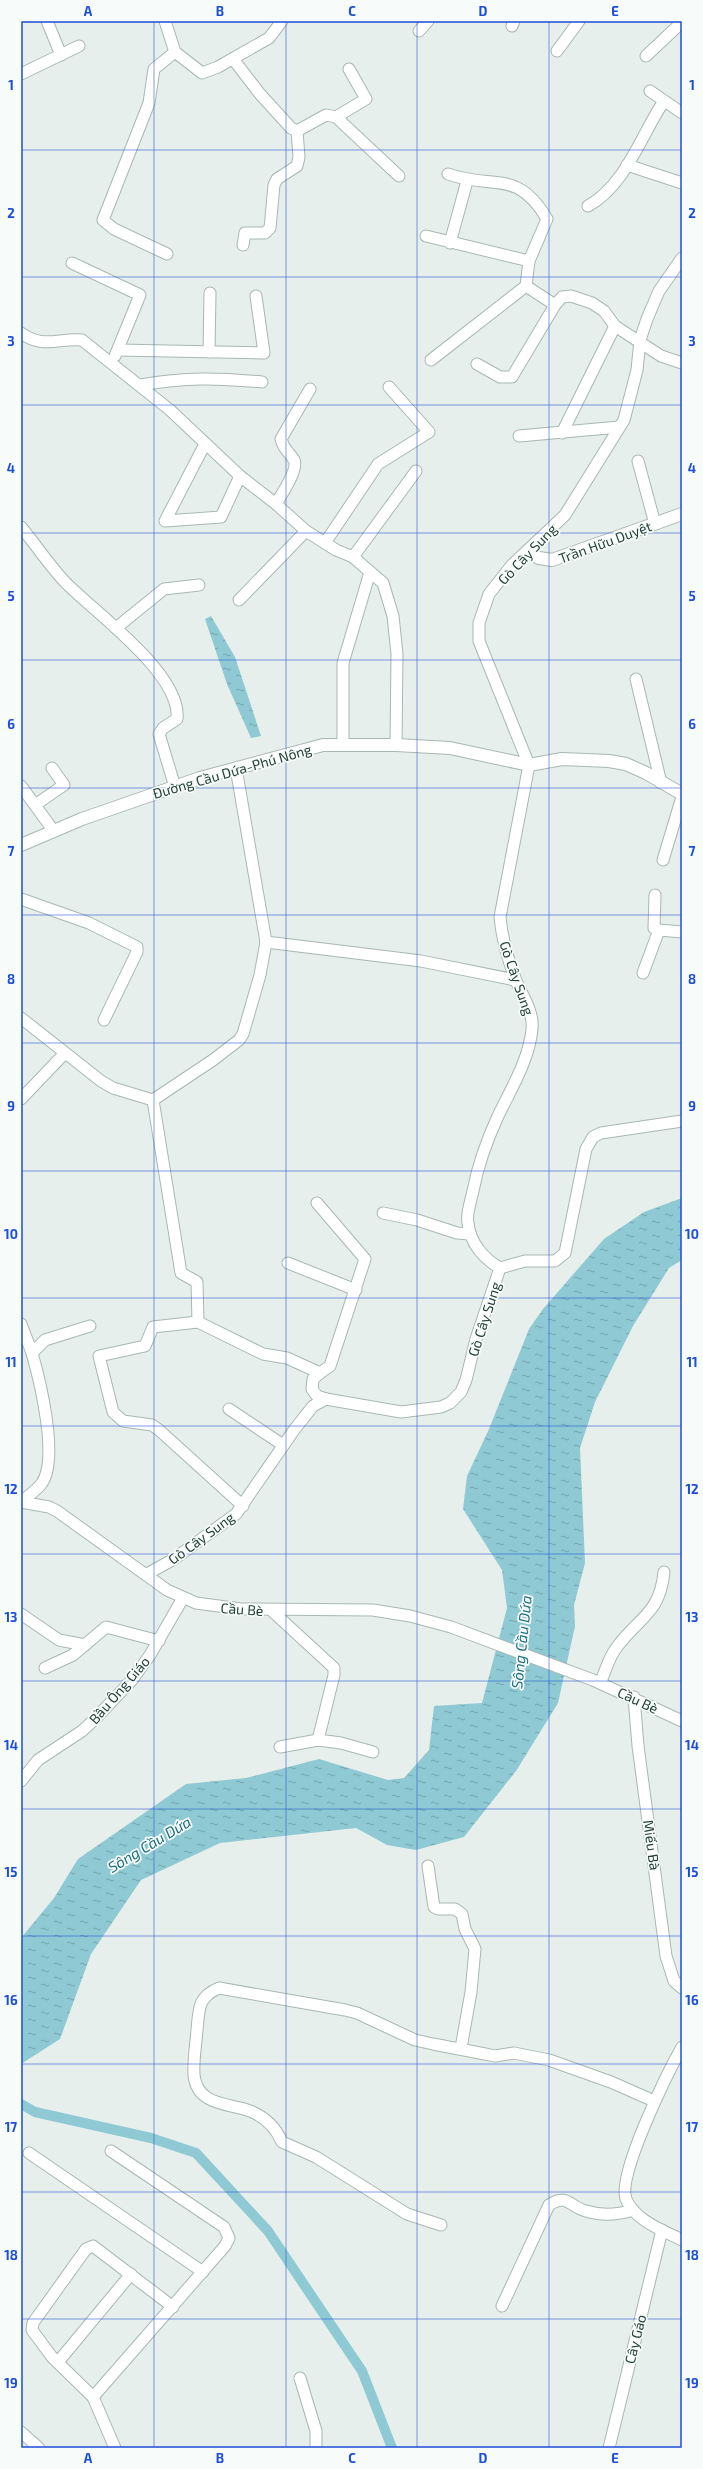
<svg xmlns="http://www.w3.org/2000/svg" width="703" height="2469" viewBox="0 0 703 2469" font-family="'Exo 2',sans-serif">
	<style>
		.water { fill: url(#water-ripples) }
		.lines { fill: none; stroke-linecap: round; stroke-linejoin: round }
		.canal { stroke: #8ec9d4; stroke-width: 10 }
		.minor-casing { stroke: #a8b8b2; stroke-width: 13 }
		.tertiary-casing { stroke: #a8b8b2; stroke-width: 14 }
		.minor { stroke: #fff; stroke-width: 11 }
		.tertiary { stroke: #fff; stroke-width: 12 }
		.grid { fill: none; stroke: #1d4ed8; stroke-width: 1; stroke-opacity: 0.55 }
		.labels { text-anchor: middle; dominant-baseline: central; stroke-width: 3.5; stroke-linejoin: round; paint-order: stroke }
		.street-label { font-size: 14px; fill: #24423a; stroke: #f7fbf9 }
		.water-label { font-size: 15px; font-style: italic; fill: #1c6f80; stroke: #f7fbf9 }
		.neatline { fill: none; stroke: #1d4ed8; stroke-width: 1.5 }
		.grid-label { font-size: 13px; text-anchor: middle; font-weight: bold; fill: #1d4ed8 }
	</style>
	<defs>
		<pattern id="water-ripples" width="26" height="14" patternUnits="userSpaceOnUse"><rect width="26" height="14" fill="#8ec9d4"/><path d="M2 4q2-2 4 0t4 0M15 11q2-2 4 0t4 0" fill="none" stroke="#74a5ad"/></pattern>
	</defs>
	<rect width="100%" height="100%" fill="#e6efeb"/>
	<g class="water">
		<path d="M211,616L235,657L261,736L251,738L227,684L205,619Z"/>
		<path d="M682,1198V1260L669,1268L633,1326L595,1402L580,1448L585,1563L574,1605L575,1626L558,1703L516,1771L464,1837L416,1850L387,1845L356,1828L220,1843L141,1880L91,1954L60,2039L21,2064V1938L54,1898L78,1859L186,1784L246,1778L319,1759L388,1780L404,1778L429,1750L434,1706L482,1703L507,1608L502,1570L463,1509L467,1476L489,1429L529,1329L543,1309L604,1239L644,1212Z"/>
	</g>
	<g class="lines">
		<path class="canal" d="M21,2104L35,2112L151,2138L196,2153L268,2231L362,2371L392,2448"/>
		<defs>
			<g id="minor">
				<path d="M47,21L61,55"/>
				<path d="M165,21L175,52L202,73L218,67L269,38L282,21"/>
				<path d="M512,26L514,21"/>
				<path d="M419,31L428,21"/>
				<path d="M557,51L579,21"/>
				<path d="M646,56L682,22"/>
				<path d="M233,59L260,94L291,128L297,131L299,157L297,166L277,179L274,185L270,228L265,233H245L243,245"/>
				<path d="M21,74L79,46"/>
				<path d="M650,91L682,113"/>
				<path d="M336,117L366,99L349,69"/>
				<path d="M297,131L326,115L336,117L399,176"/>
				<path d="M627,165L682,183"/>
				<path d="M448,174C493,190 517,168 547,219L529,261"/>
				<path d="M588,206C626,185 641,135 664,101"/>
				<path d="M426,236L529,261L526,286L555,305"/>
				<path d="M450,243L467,181"/>
				<path d="M167,254L114,229L103,220L149,103L154,69L175,52"/>
				<path d="M72,263L140,295L115,356"/>
				<path d="M21,333C43,349 58,338 82,340L170,410L240,476L276,504L306,531L336,550L353,557L383,583L393,616L397,654L396,745"/>
				<path d="M118,350L264,353L256,296"/>
				<path d="M209,352L210,293"/>
				<path d="M431,360L526,286"/>
				<path d="M477,364L500,377H512L555,305L562,297L571,296L592,303L604,311L615,326L661,356L682,363"/>
				<path d="M141,385C185,377 217,378 262,382"/>
				<path d="M562,433L615,326"/>
				<path d="M519,436L619,427"/>
				<path d="M205,444L165,521L221,517L240,476"/>
				<path d="M638,461L655,524"/>
				<path d="M276,504C281,495 299,469 294,460C289,451 284,451 281,439L310,389"/>
				<path d="M21,527C36,545 49,565 65,582C94,612 182,674 177,719L163,728L159,734L175,787"/>
				<path d="M325,543L378,464L429,432L389,387"/>
				<path d="M353,557L416,471"/>
				<path d="M239,600L306,531"/>
				<path d="M116,628L164,589L199,585"/>
				<path d="M636,679L661,783"/>
				<path d="M343,745V663L370,572"/>
				<path d="M21,786L53,830"/>
				<path d="M35,805L64,785L52,768"/>
				<path d="M663,860L682,797"/>
				<path d="M21,899L89,923L137,947V952L104,1020"/>
				<path d="M659,930L682,932"/>
				<path d="M266,942L421,961L515,980"/>
				<path d="M643,973L659,930L654,928L655,895"/>
				<path d="M21,1018L101,1081L113,1088L153,1100L213,1060L239,1040L243,1034L260,975L266,942L236,768"/>
				<path d="M21,1099L65,1053"/>
				<path d="M153,1100L181,1273L197,1282L198,1322L263,1354L287,1358L320,1373L313,1379L312,1389L317,1396L326,1399"/>
				<path d="M317,1203L365,1259L330,1366L320,1373"/>
				<path d="M383,1213L417,1220L457,1233L470,1234"/>
				<path d="M288,1263L356,1290"/>
				<path d="M500,1268L525,1261H555L565,1253L586,1149L593,1137L601,1133L682,1121"/>
				<path d="M198,1322L153,1327L145,1346L99,1356L113,1412L123,1421L152,1425L159,1430L243,1506"/>
				<path d="M21,1324L32,1353"/>
				<path d="M229,1409L283,1445"/>
				<path d="M21,1502L49,1507L57,1511L167,1590L196,1603L241,1609L373,1610L410,1616L451,1627L593,1680L682,1721"/>
				<path d="M21,1502C28,1496 37,1490 42,1483C59,1458 40,1381 32,1353L45,1340L90,1326"/>
				<path d="M147,1574L174,1559L236,1514L294,1430L313,1406L326,1399L401,1412L441,1407L450,1403L461,1392L466,1380L476,1339L500,1268C484,1259 470,1243 468,1223C466,1213 471,1201 473,1191C478,1165 487,1140 498,1116C511,1089 529,1060 532,1029C534,1011 521,994 515,978C507,957 502,939 500,917L529,765L479,641V623L489,594L512,565L565,515L624,420L637,370L640,340L647,319L659,291L682,258"/>
				<path d="M271,1610L334,1668V1675L318,1740L341,1743L373,1752"/>
				<path d="M21,1614L59,1640L85,1645"/>
				<path d="M45,1668L73,1655L106,1627L159,1641"/>
				<path d="M600,1683C606,1671 608,1658 617,1647C638,1618 660,1614 664,1572"/>
				<path d="M634,1697L638,1746L666,1956L674,1981L682,1988"/>
				<path d="M280,1747L318,1740"/>
				<path d="M21,1781L38,1760L82,1731L95,1719L132,1680L150,1655L183,1598"/>
				<path d="M428,1866L434,1907L438,1909H455L462,1914L465,1929L475,1949L471,1992L461,2048"/>
				<path d="M682,2047C668,2072 617,2175 626,2199C634,2220 664,2231 682,2240"/>
				<path d="M29,2153L203,2272"/>
				<path d="M441,2225L407,2214L316,2157L282,2142C276,2128 265,2117 250,2111C229,2103 197,2106 194,2075C193,2060 196,2044 197,2030C199,2008 198,1997 219,1988L345,2010L357,2013L415,2040L433,2044L485,2054L495,2056L514,2053L549,2060L611,2082L654,2101"/>
				<path d="M502,2306L549,2205C567,2193 570,2207 586,2211C602,2216 617,2215 633,2210"/>
				<path d="M58,2362L131,2274"/>
				<path d="M300,2378L316,2431V2448"/>
				<path d="M93,2397L225,2246L229,2238L224,2227L111,2151"/>
				<path d="M21,2432L39,2448"/>
				<path d="M115,2448L93,2397L52,2357L32,2330L33,2323L86,2249L93,2246L173,2307"/>
				<path d="M609,2448L662,2230"/>
			</g>
			<g id="tertiary">
				<path d="M528,552L539,558L552,560L682,514"/>
				<path d="M21,845L82,819L200,778L323,745H396L450,748L529,765L562,759L609,761L626,764L646,773L682,794"/>
			</g>
		</defs>
		<use href="#minor" class="minor-casing"/>
		<use href="#tertiary" class="tertiary-casing"/>
		<use href="#minor" class="minor"/>
		<use href="#tertiary" class="tertiary"/>
	</g>
	<path class="grid" d="M154,21V2448M286,21V2448M417,21V2448M549,21V2448M21,150H682M21,277H682M21,405H682M21,533H682M21,660H682M21,788H682M21,915H682M21,1043H682M21,1171H682M21,1298H682M21,1426H682M21,1554H682M21,1681H682M21,1809H682M21,1936H682M21,2064H682M21,2192H682M21,2319H682"/>
	<g class="labels">
		<g class="street-label">
			<text transform="translate(605 542) rotate(-20)">Trần Hữu Duyệt</text>
			<text transform="translate(527 554) rotate(-46)">Gò Cây Sung</text>
			<text transform="translate(232 771) rotate(-16)">Đường Cầu Dứa-Phú Nông</text>
			<text transform="translate(517 978) rotate(71)">Gò Cây Sung</text>
			<text transform="translate(484 1319) rotate(-72)">Gò Cây Sung</text>
			<text transform="translate(201 1538) rotate(-36)">Gò Cây Sung</text>
			<text transform="translate(242 1609) rotate(4)">Cầu Bè</text>
			<text transform="translate(119 1690) rotate(-49)">Bầu Ông Giáo</text>
			<text transform="translate(638 1700) rotate(25)">Cầu Bè</text>
			<text transform="translate(652 1845) rotate(82)">Miếu Bà</text>
			<text transform="translate(635 2339) rotate(-76)">Cây Gáo</text>
		</g>
		<g class="water-label">
			<text transform="translate(521 1642) rotate(-84)">Sông Cầu Dứa</text>
			<text transform="translate(149 1844) rotate(-31)">Sông Cầu Dứa</text>
		</g>
	</g>
	<rect width="703" height="2469" fill="none" stroke="#f7fbf9" stroke-width="44"/>
	<rect x="22" y="22" width="659" height="2425" class="neatline"/>
	<g class="grid-label">
		<text x="88" y="16">A</text>
		<text x="220" y="16">B</text>
		<text x="352" y="16">C</text>
		<text x="483" y="16">D</text>
		<text x="615" y="16">E</text>
		<text x="11" y="90">1</text>
		<text x="692" y="90">1</text>
		<text x="11" y="218">2</text>
		<text x="692" y="218">2</text>
		<text x="11" y="346">3</text>
		<text x="692" y="346">3</text>
		<text x="11" y="473">4</text>
		<text x="692" y="473">4</text>
		<text x="11" y="601">5</text>
		<text x="692" y="601">5</text>
		<text x="11" y="729">6</text>
		<text x="692" y="729">6</text>
		<text x="11" y="856">7</text>
		<text x="692" y="856">7</text>
		<text x="11" y="984">8</text>
		<text x="692" y="984">8</text>
		<text x="11" y="1111">9</text>
		<text x="692" y="1111">9</text>
		<text x="11" y="1239">10</text>
		<text x="692" y="1239">10</text>
		<text x="11" y="1367">11</text>
		<text x="692" y="1367">11</text>
		<text x="11" y="1494">12</text>
		<text x="692" y="1494">12</text>
		<text x="11" y="1622">13</text>
		<text x="692" y="1622">13</text>
		<text x="11" y="1750">14</text>
		<text x="692" y="1750">14</text>
		<text x="11" y="1877">15</text>
		<text x="692" y="1877">15</text>
		<text x="11" y="2005">16</text>
		<text x="692" y="2005">16</text>
		<text x="11" y="2132">17</text>
		<text x="692" y="2132">17</text>
		<text x="11" y="2260">18</text>
		<text x="692" y="2260">18</text>
		<text x="11" y="2388">19</text>
		<text x="692" y="2388">19</text>
		<text x="88" y="2463">A</text>
		<text x="220" y="2463">B</text>
		<text x="352" y="2463">C</text>
		<text x="483" y="2463">D</text>
		<text x="615" y="2463">E</text>
	</g>
</svg>
